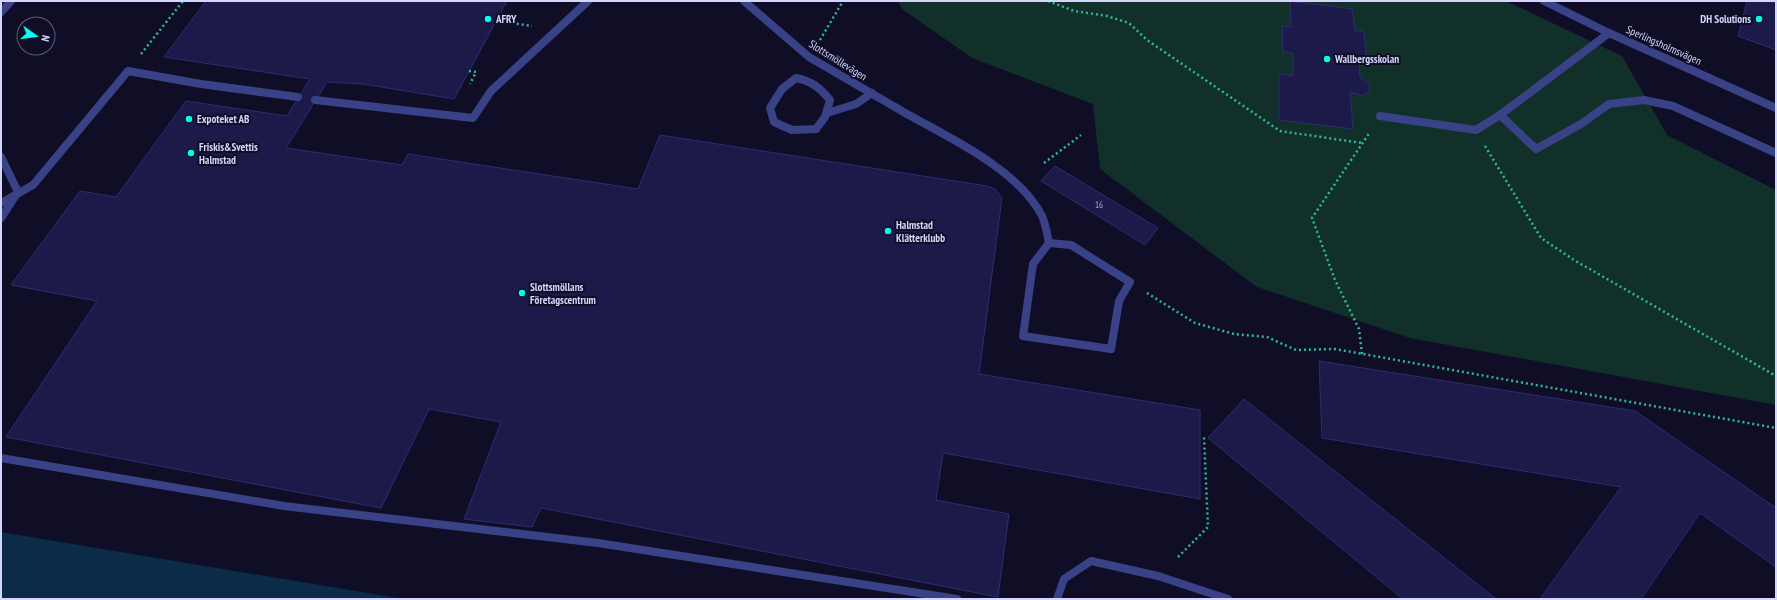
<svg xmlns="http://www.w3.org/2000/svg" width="1777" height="600" viewBox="0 0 1777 600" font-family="'PT Sans Narrow',sans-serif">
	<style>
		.green { fill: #11302a }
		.water { fill: #0b2b49 }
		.building { fill: #1c1a48; stroke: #2e2c74 }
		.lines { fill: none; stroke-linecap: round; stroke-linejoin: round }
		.path { stroke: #2cba9b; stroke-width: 2.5; stroke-dasharray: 2 3; stroke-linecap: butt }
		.service { stroke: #394286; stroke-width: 8 }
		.minor { stroke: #394286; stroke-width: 8 }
		.tertiary { stroke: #394286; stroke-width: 8 }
		.poi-dot { fill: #00ffef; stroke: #0f0e26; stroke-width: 1.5 }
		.labels { text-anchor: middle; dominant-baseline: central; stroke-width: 4; stroke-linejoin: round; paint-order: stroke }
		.number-label { font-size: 9px; fill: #a6a7d1 }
		.poi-label { font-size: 11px; font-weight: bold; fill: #d4d6ff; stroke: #0f0e26; text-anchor: start }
		.street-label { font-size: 11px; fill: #d4d6ff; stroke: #0f0e26 }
	</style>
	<rect width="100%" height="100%" fill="#0f0e26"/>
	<path class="green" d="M898,1H1506L1622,56L1667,135L1776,190V405L1410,338L1257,287L1100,169L1093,104L972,58L902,9Z"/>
	<path class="water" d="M1,532L404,599H1Z"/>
	<g class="building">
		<path d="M206,1H507L454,99L363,84L327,82L286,148L402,165L408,154L638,189L660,135L987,186L995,189L1002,198L979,374L1200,410V499L943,453L936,500L1009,514L998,597L541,508L532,527L464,519L501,422L429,409L381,508L6,437L97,301L11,285L80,191L116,197L186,101L287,116L310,79L164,57Z"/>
		<path d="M1290,1L1352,9L1355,30L1364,32L1367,62L1359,61L1360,77L1369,84L1370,91L1363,96L1350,92L1353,129L1279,120V74L1293,76V53L1283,52L1282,26L1291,27Z"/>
		<path d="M1747,1L1776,2V50L1738,36Z"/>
		<path d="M1055,166L1158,228L1145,245L1041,181Z"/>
		<path d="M1319,361L1635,411L1776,508V567L1700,513L1641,599H1540L1621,487L1322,438Z"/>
		<path d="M1244,399L1496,599H1403L1208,438Z"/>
	</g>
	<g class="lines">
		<g class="path">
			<path d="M1048,1L1074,11L1107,16L1129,23L1147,40L1280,131L1362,143"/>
			<path d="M497,21L532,26"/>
			<path d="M820,40L843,1"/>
			<path d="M141,54L183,1"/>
			<path d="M469,71L476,72L470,84"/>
			<path d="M1485,146L1541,238L1574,260L1776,376"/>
			<path d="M1044,163L1081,135"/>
			<path d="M1147,293L1195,323L1234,334L1267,337L1296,350L1335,349L1776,428"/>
			<path d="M1362,354L1359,329L1335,280L1312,218L1370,132"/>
			<path d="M1178,557L1208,527L1204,437"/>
		</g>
		<g class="service">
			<path d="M1,12L11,1"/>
			<path d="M796,78C812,81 820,88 830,100L825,117L816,129L792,130L774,122L770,108L782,89Z"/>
			<path d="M315,100L473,118L491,91L588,1"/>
			<path d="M827,113L856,104L872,93"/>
			<path d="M907,114C950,138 1019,170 1042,216C1046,225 1047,234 1049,243"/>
			<path d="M1500,115L1536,149L1581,124L1609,104L1644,100L1673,106L1776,153"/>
			<path d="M1380,116L1476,130L1500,115L1609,33"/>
			<path d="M1,157L18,192"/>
			<path d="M1,203L33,185L128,71L201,84L298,97"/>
			<path d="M1,218L16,195"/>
			<path d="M1049,243L1071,245L1130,282L1119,301L1111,349L1023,336L1033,264Z"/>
			<path d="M1,458L284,506L598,543L957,599"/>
			<path d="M1057,599L1064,579L1091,561L1158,576L1228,599"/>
		</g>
		<path class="minor" d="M744,1L809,57L907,114"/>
		<path class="tertiary" d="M1544,1L1609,33L1776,108"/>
	</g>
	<g class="poi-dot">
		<circle cx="488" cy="19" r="4"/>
		<circle cx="1759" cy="19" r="4"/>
		<circle cx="1327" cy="59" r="4"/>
		<circle cx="189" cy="119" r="4"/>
		<circle cx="191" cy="153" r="4"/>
		<circle cx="888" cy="231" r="4"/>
		<circle cx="522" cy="293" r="4"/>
	</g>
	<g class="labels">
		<g class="number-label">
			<text x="1099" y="204">16</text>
		</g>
		<g class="poi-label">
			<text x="496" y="19">AFRY</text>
			<text x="1751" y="19" text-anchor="end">DH Solutions</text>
			<text x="1335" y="59">Wallbergsskolan</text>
			<text x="197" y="119">Expoteket AB</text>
			<text x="199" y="147">Friskis&amp;Svettis<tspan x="199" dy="13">Halmstad</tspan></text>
			<text x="896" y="225">Halmstad<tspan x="896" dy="13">Klätterklubb</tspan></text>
			<text x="530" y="287">Slottsmöllans<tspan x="530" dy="13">Företagscentrum</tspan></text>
		</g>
		<g class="street-label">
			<text transform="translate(1664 45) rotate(24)">Sperlingsholmsvägen</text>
			<text transform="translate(838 60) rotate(32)">Slottsmöllevägen</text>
		</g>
	</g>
	<rect width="1777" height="600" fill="none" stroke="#d4d6ff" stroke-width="4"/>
	<g transform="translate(36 36) rotate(104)"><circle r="19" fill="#0f0e26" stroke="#5e5e7d"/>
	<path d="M0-3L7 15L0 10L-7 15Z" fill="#00ffef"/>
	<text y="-6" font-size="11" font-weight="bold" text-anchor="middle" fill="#d4d6ff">N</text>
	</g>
</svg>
